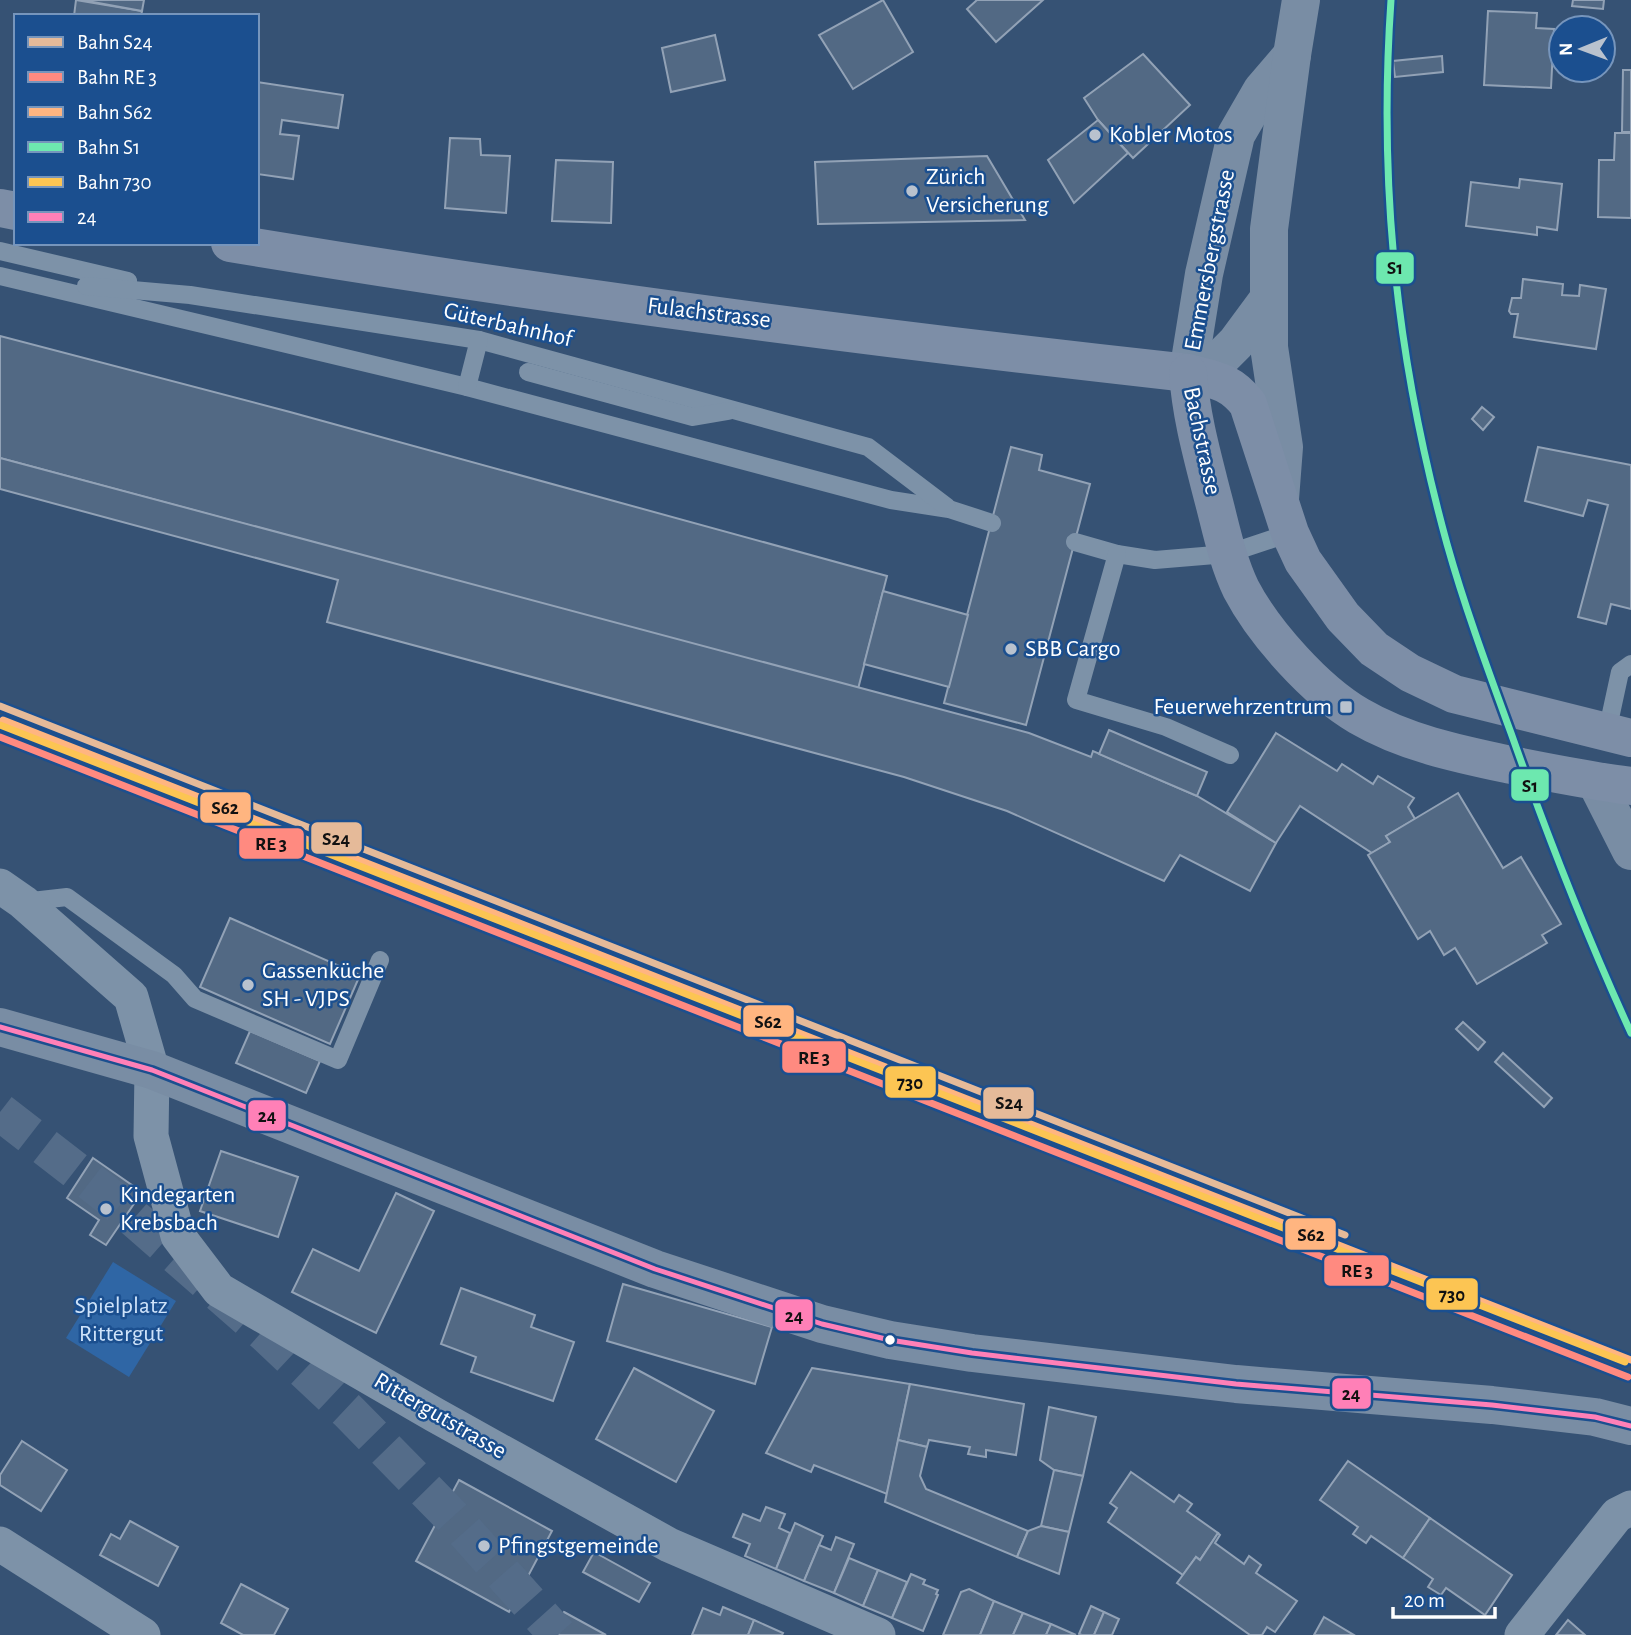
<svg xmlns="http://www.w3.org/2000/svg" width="1631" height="1635" viewBox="0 0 1631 1635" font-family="'Alegreya Sans',sans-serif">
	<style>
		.green { fill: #2f66a5 }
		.building { fill: #526984; stroke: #92a2b6; stroke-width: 2 }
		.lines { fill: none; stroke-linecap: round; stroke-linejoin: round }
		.highway-tunnel { stroke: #546c89; stroke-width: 38; stroke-dasharray: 38 19; stroke-linecap: butt }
		.lane { stroke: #7d92a8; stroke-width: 18 }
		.street { stroke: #7d92a8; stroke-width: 35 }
		.secondary { stroke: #798da4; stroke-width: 38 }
		.primary { stroke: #7d8ea7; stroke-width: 38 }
		.bus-1-casing { stroke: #1b4f8f; stroke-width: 10 }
		.bus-1 { stroke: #ff80b7; stroke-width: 5 }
		.rail-1-casing { stroke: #1b4f8f; stroke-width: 12 }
		.rail-2-casing { stroke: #1b4f8f; stroke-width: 12 }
		.rail-3-casing { stroke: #1b4f8f; stroke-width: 12 }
		.rail-4-casing { stroke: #1b4f8f; stroke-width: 12 }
		.rail-5-casing { stroke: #1b4f8f; stroke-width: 12 }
		.rail-1 { stroke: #e5ba99; stroke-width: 7 }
		.rail-2 { stroke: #ff8a80; stroke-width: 7 }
		.rail-3 { stroke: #ffb580; stroke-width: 7 }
		.rail-4 { stroke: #6de8af; stroke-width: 7 }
		.rail-5 { stroke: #fcc553; stroke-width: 7 }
		.poi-dot { fill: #b9c2ce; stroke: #1b4f8f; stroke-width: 2.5 }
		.bus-dot { fill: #fff; stroke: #1b4f8f; stroke-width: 2.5 }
		.labels { text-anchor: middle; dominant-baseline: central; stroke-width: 5; stroke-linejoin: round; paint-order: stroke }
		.poi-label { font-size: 24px; fill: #fff; stroke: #1b4f8f; text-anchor: start }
		.street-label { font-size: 24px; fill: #fff; stroke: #1b4f8f }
		.park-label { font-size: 24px; fill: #cfe3fa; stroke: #1b4f8f }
		.line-badge { stroke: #1b4f8f; stroke-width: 2.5 }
		.pale-badge-label { font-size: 19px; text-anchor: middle; font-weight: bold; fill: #111 }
	</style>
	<rect width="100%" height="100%" fill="#365274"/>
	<path class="green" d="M113,1262L176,1301L129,1377L66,1338Z"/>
	<g class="building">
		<path d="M76,0L142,11L141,16H74Z"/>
		<path d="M82,0H144L142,11Z"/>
		<path d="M883,0L913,52L853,89L819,35Z"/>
		<path d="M977,0H1043L996,42L967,9Z"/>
		<path d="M1573,0H1604L1603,9L1572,6Z"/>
		<path d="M1488,11L1537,13L1536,28L1554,29L1551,88L1484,85Z"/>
		<path d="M715,35L725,80L671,92L662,48Z"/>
		<path d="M1143,54L1190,105L1133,158L1098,120L1084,98Z"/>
		<path d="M1442,56L1443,72L1395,77L1393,61Z"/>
		<path d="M1623,70H1631V132H1622Z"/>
		<path d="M257,82L343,95L338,128L282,120L280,134L299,136L293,179L257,174Z"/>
		<path d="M1098,120L1128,153L1074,203L1048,160Z"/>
		<path d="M1615,133H1631V218L1598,217L1599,160H1614Z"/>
		<path d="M450,138L480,139L481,155L510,156L506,213L445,208Z"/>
		<path d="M987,156L1025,220L818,224L815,162Z"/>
		<path d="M556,160L613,162L611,223L552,221Z"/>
		<path d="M1520,179L1562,184L1557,230L1537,227V235L1466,226L1471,182L1519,188Z"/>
		<path d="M1523,279L1563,284L1562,295L1579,296L1580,285L1606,289L1596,349L1514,337L1518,314H1511L1509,311L1512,298H1521Z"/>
		<path d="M0,336L290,412L887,576L858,689L0,458Z"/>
		<path d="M1482,407L1494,417L1483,430L1472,419Z"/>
		<path d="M1011,447L1042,455L1039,470L1090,484L1026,725L944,703Z"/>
		<path d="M1538,447L1631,465V609L1611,604L1606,624L1578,617L1608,505L1588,500L1583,516L1525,501Z"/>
		<path d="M0,458L1029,733L1091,757L1093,751L1197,796L1276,843L1250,891L1180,855L1164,881L1007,811L904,777L327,622L338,580L0,489Z"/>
		<path d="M883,591L968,615L949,687L864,664Z"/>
		<path d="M1109,730L1207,772L1197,796L1099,754Z"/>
		<path d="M1276,733L1337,771L1342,764L1373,784L1378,776L1414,798L1408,807L1415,819L1386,836L1390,842L1372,853L1300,806L1276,843L1227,812Z"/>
		<path d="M1458,793L1503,868L1521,857L1561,924L1542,935L1547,943L1477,984L1455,948L1444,955L1430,931L1418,939L1368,855L1390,842L1386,836Z"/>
		<path d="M230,918L360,975L330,1044L200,987Z"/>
		<path d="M1463,1022L1485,1042L1478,1050L1456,1029Z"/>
		<path d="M250,1031L320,1061L306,1093L236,1063Z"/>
		<path d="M1503,1053L1552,1098L1544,1107L1495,1062Z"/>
		<path d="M221,1151L298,1177L278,1237L200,1211Z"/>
		<path d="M93,1158L142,1192L106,1245L90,1235L99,1220L67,1198Z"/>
		<path d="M396,1193L434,1211L376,1333L292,1292L313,1249L359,1271Z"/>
		<path d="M623,1284L772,1327L755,1384L607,1341Z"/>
		<path d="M461,1288L535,1315L531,1327L574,1342L553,1401L471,1372L476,1357L441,1344Z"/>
		<path d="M634,1368L714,1411L676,1482L596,1439Z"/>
		<path d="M812,1368L910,1384L887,1494L814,1465L811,1472L766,1453Z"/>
		<path d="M910,1384L1024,1404L1016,1455L986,1450V1457L968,1454L970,1447L929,1440L927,1447L898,1440Z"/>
		<path d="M1049,1407L1096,1417L1083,1476L1054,1470L1040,1460Z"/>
		<path d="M898,1440L927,1447L920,1476L926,1489L1028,1531L1017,1557L885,1502Z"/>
		<path d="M22,1441L67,1470L41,1511L0,1485V1475Z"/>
		<path d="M1348,1461L1430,1518L1403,1558L1371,1536L1366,1543L1353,1534L1358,1527L1320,1500Z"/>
		<path d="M1054,1470L1083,1476L1069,1532L1041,1526Z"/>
		<path d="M1131,1472L1174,1502L1179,1495L1192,1504L1187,1511L1218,1533L1200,1560L1196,1557L1183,1575L1108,1522L1117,1508L1110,1503Z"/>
		<path d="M459,1480L552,1531L509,1612L416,1561Z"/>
		<path d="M766,1507L785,1514L779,1528L790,1533L776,1569L745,1556L750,1544L733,1537L743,1514L760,1521Z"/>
		<path d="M1430,1518L1512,1575L1485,1615L1446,1588L1441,1595L1428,1587L1433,1579L1403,1558Z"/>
		<path d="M130,1521L178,1547L158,1586L100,1555L111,1534L120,1539Z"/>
		<path d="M795,1523L823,1536L804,1581L776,1569Z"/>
		<path d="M1041,1526L1069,1532L1059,1574L1017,1557L1028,1531Z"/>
		<path d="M1218,1533L1220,1535L1215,1543L1244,1564L1249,1556L1261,1565L1256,1573L1297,1601L1275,1632L1267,1627L1262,1635H1250L1177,1583L1196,1557L1200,1560Z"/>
		<path d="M836,1537L854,1544L834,1593L804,1581L819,1545L831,1550Z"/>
		<path d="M594,1552L650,1583L639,1602L583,1572Z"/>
		<path d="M849,1558L878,1570L863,1606L834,1593Z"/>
		<path d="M878,1570L907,1582L892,1618L863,1606Z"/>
		<path d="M911,1574L925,1580L923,1584L938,1590L936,1594L938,1595L923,1631L892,1618Z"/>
		<path d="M241,1584L288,1609L274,1635H243L221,1623Z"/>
		<path d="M969,1589L994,1601L980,1635H943L961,1592Z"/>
		<path d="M994,1601L1023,1613L1013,1635H980Z"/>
		<path d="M1091,1606L1104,1612L1094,1635H1082L1079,1634Z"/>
		<path d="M723,1607L754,1620L748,1635H692L703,1608L720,1615Z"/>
		<path d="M564,1612L606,1635H560L553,1632Z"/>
		<path d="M1104,1612L1119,1619L1112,1635H1094Z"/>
		<path d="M1023,1613L1051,1624L1046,1635H1013Z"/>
		<path d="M1324,1617L1354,1635H1314Z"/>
		<path d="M754,1620L783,1633L782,1635H748Z"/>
		<path d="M1568,1620L1585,1635H1556Z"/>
		<path d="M1051,1624L1076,1635H1046Z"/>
	</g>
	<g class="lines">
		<path class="highway-tunnel" d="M0,1112L111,1198L266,1334L349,1412L452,1517L558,1635"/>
		<g class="lane">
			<path d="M0,251L128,281"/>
			<path d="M0,276L467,387L891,500L949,509L992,523"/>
			<path d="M86,286L190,295L479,340L868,447L947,507"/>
			<path d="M528,372L693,417L728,411"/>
			<path d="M467,387L479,340"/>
			<path d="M1075,542L1117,554L1155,560L1227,554L1290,533"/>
			<path d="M1117,554L1076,700L1166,727L1230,755"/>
			<path d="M1607,732L1620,672L1631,664"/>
			<path d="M23,902L67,897L174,975L195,999L338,1060L380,960"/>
		</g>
		<g class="street">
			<path d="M0,886L23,902L131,997L152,1070L151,1136L178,1236L219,1290L435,1415L669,1545L878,1635"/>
			<path d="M0,1544L143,1635"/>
			<path d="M1522,1635L1617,1515L1631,1508"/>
		</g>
		<g class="secondary">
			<path d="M1188,373L1204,274L1236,135L1262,90L1292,55"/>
			<path d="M1188,373L1223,356L1236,343L1267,301"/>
			<path d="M1280,499L1284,447L1269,347V229L1292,55L1301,0"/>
			<path d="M1596,782L1631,851"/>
			<path d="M0,1027L152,1070L655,1269L822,1324L890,1340L972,1353L1236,1384L1492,1405L1595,1417L1631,1426"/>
		</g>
		<g class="primary">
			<path d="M0,208L16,211"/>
			<path d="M230,243C548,296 868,338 1188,373C1215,380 1230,381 1248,404L1290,533L1303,561L1343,617L1374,649L1410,673L1454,694L1631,738"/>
			<path d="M1188,373C1191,416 1202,455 1213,498C1221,528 1227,560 1241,589C1264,633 1316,691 1359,716C1405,743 1459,754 1511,765C1551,773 1591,781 1631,786"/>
		</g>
		<defs>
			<path id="bus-1" d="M0,1027L152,1070L655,1269L822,1324L890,1340L972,1353L1236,1384L1492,1405L1595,1417L1631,1426"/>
		</defs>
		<use href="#bus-1" class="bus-1-casing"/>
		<use href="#bus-1" class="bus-1"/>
		<defs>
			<path id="rail-1" d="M0,706L1345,1235"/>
			<path id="rail-2" d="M0,737L1628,1377"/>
			<path id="rail-3" d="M3,720L1631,1360"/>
			<path id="rail-4" d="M1391,0C1378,188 1397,362 1447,544C1465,608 1488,670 1511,733C1547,835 1586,935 1631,1033"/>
			<path id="rail-5" d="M0,725L1625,1362"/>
		</defs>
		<use href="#rail-1" class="rail-1-casing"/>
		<use href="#rail-2" class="rail-2-casing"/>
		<use href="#rail-3" class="rail-3-casing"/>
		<use href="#rail-4" class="rail-4-casing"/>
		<use href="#rail-5" class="rail-5-casing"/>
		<use href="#rail-1" class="rail-1"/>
		<use href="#rail-2" class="rail-2"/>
		<use href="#rail-3" class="rail-3"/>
		<use href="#rail-4" class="rail-4"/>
		<use href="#rail-5" class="rail-5"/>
	</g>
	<g class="poi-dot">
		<circle cx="1095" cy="135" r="7"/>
		<circle cx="912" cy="191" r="7"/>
		<circle cx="1011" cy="649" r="7"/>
		<rect x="1339" y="700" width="14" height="14" rx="3.5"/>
		<circle cx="248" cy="985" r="7"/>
		<circle cx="106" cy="1209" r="7"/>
		<circle cx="484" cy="1546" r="7"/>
	</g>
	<circle class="bus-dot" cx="890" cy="1340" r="6"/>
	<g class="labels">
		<g class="poi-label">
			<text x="1109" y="135">Kobler Motos</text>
			<text x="926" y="177">Zürich<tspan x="926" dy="28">Versicherung</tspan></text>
			<text x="1025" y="649">SBB Cargo</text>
			<text x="1332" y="707" text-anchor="end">Feuerwehrzentrum</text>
			<text x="262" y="971">Gassenküche<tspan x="262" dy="28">SH - VJPS</tspan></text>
			<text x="120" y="1195">Kindegarten<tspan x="120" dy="28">Krebsbach</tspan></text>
			<text x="498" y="1546">Pfingstgemeinde</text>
		</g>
		<g class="street-label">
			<text transform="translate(1210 260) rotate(-79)">Emmersbergstrasse</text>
			<text transform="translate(709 313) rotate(7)">Fulachstrasse</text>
			<text transform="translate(508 325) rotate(13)">Güterbahnhof</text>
			<text transform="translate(1202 441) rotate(78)">Bachstrasse</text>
			<text transform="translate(440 1416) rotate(30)">Rittergutstrasse</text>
		</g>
		<g class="park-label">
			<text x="121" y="1306">Spielplatz<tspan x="121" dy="28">Rittergut</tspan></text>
		</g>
	</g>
	<g class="line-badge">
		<rect x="1375" y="251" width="40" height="34" rx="7" fill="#6de8af"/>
		<rect x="1510" y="768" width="40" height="34" rx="7" fill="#6de8af"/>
		<rect x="199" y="791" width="53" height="33" rx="7" fill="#ffb580"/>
		<rect x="310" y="821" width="53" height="34" rx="7" fill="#e5ba99"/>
		<rect x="238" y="827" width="67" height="33" rx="7" fill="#ff8a80"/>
		<rect x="742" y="1004" width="53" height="34" rx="7" fill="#ffb580"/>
		<rect x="781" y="1040" width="66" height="34" rx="7" fill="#ff8a80"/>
		<rect x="884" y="1065" width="53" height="34" rx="7" fill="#fcc553"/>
		<rect x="982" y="1086" width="53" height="34" rx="7" fill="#e5ba99"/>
		<rect x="247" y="1099" width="40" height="33" rx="7" fill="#ff80b7"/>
		<rect x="1284" y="1217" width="53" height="34" rx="7" fill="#ffb580"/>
		<rect x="1323" y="1254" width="67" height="33" rx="7" fill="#ff8a80"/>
		<rect x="1425" y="1277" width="54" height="34" rx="7" fill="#fcc553"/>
		<rect x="774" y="1298" width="40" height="34" rx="7" fill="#ff80b7"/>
		<rect x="1331" y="1377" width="41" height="33" rx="7" fill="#ff80b7"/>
	</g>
	<g class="pale-badge-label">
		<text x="1395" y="274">S1</text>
		<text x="1530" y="792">S1</text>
		<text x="225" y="814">S62</text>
		<text x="336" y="845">S24</text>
		<text x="271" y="850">RE 3</text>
		<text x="768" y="1028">S62</text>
		<text x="814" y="1064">RE 3</text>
		<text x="910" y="1089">730</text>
		<text x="1009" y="1109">S24</text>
		<text x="267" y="1122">24</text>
		<text x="1311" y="1241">S62</text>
		<text x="1357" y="1277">RE 3</text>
		<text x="1452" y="1301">730</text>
		<text x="794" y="1322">24</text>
		<text x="1351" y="1400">24</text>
	</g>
	<rect x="14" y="14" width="245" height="231" fill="#1b4f8f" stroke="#7695bc" stroke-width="2"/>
	<rect x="28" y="37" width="35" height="10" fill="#e5ba99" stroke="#7695bc" stroke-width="2"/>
	<text x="77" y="49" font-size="21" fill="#ffffff">Bahn S24</text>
	<rect x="28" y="72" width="35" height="10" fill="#ff8a80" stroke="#7695bc" stroke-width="2"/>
	<text x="77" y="84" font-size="21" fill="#ffffff">Bahn RE 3</text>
	<rect x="28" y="107" width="35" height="10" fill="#ffb580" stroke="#7695bc" stroke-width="2"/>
	<text x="77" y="119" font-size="21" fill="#ffffff">Bahn S62</text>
	<rect x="28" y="142" width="35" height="10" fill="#6de8af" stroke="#7695bc" stroke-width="2"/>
	<text x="77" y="154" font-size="21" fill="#ffffff">Bahn S1</text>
	<rect x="28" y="177" width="35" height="10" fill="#fcc553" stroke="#7695bc" stroke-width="2"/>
	<text x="77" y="189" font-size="21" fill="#ffffff">Bahn 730</text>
	<rect x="28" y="212" width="35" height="10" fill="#ff80b7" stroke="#7695bc" stroke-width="2"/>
	<text x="77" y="224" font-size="21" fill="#ffffff">24</text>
	<g transform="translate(1582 49) rotate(269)"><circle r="33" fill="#1b4f8f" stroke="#7695bc" stroke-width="2"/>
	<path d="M0-5L12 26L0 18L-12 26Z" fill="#b9c2ce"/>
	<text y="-10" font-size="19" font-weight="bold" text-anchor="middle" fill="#ffffff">N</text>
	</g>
	<path d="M1393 1607v10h102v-10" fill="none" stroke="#ffffff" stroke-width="3.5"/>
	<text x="1404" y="1607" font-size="21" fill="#ffffff" stroke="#1b4f8f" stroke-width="5" paint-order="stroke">20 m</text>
</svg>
